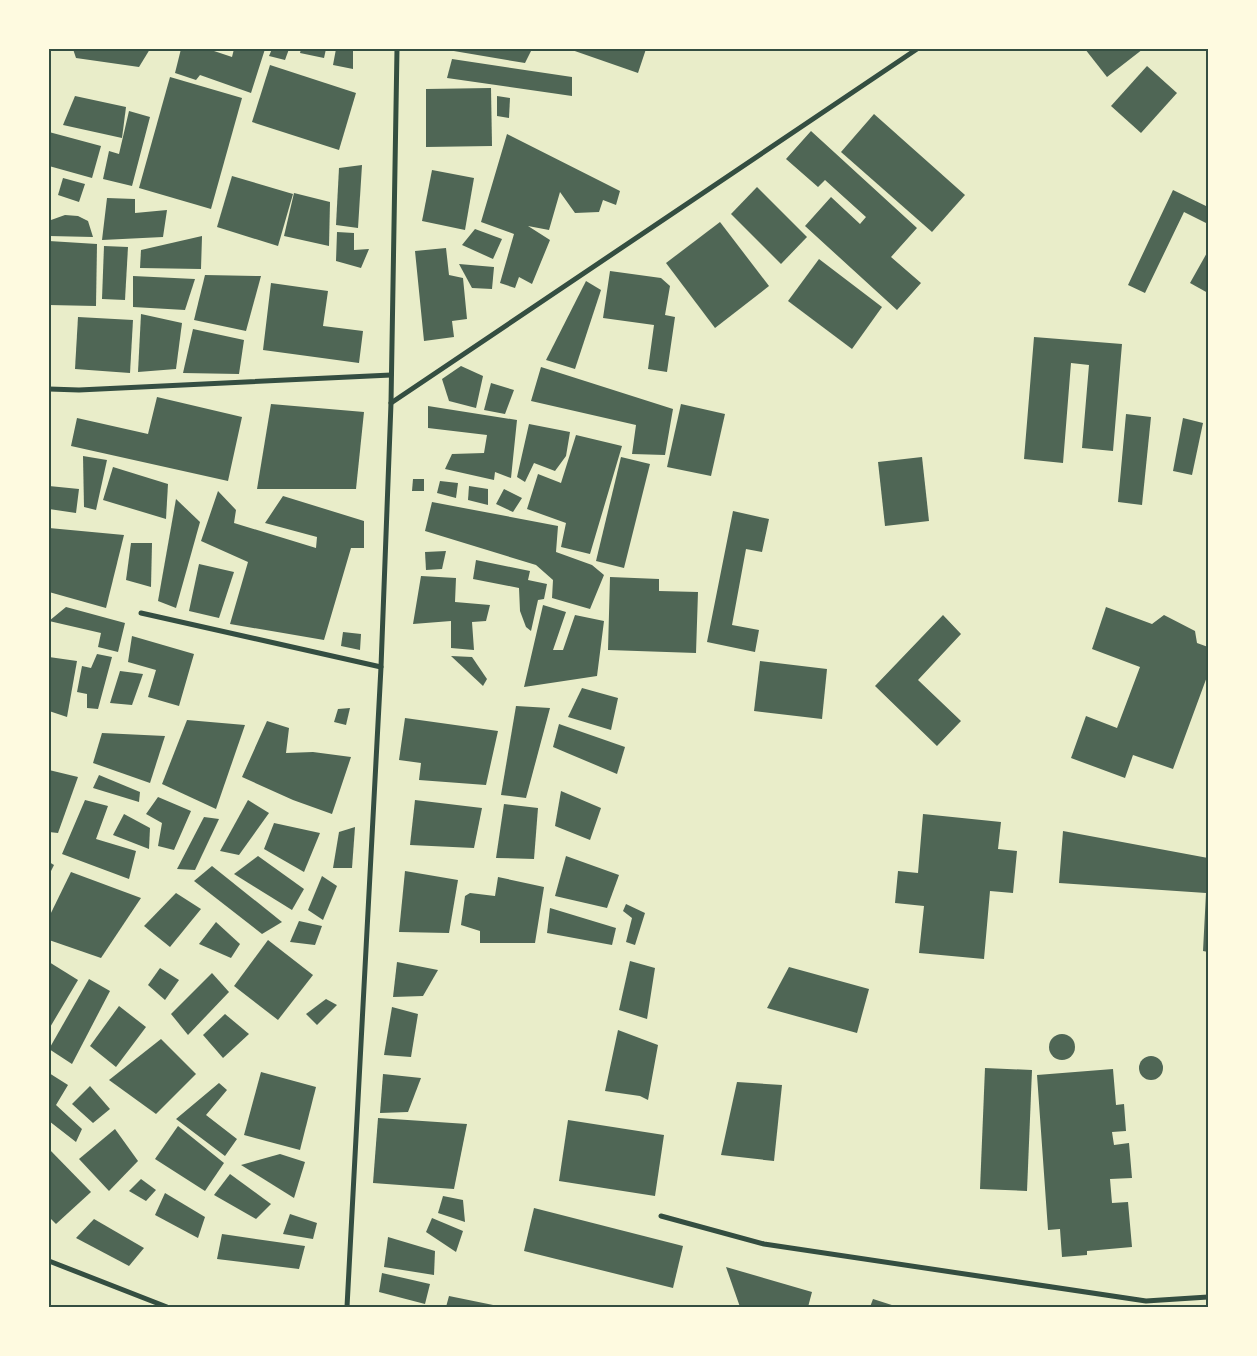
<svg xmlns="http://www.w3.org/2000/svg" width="1257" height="1356" viewBox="0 0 1257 1356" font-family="'PT Sans',sans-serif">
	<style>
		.building { fill: #4f6655 }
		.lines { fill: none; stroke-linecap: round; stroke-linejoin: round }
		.minor { stroke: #344e41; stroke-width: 5 }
		.neatline { fill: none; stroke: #344e41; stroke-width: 2 }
	</style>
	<rect width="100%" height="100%" fill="#e9edc9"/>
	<g class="building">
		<path d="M73,49H150L139,67L76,58Z"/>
		<path d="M181,49H208L232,57L234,49H265L251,93L200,75L196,80L175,73Z"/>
		<path d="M272,49H289L285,60L269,56Z"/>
		<path d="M301,49H326L324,58L300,53Z"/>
		<path d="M336,49H353V69L333,65Z"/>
		<path d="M442,49H532L525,63Z"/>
		<path d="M569,49H646L638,73Z"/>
		<path d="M1085,49H1143L1107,77Z"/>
		<path d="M452,59L572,77V96L447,78Z"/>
		<path d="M270,65L356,93L339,150L252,122Z"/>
		<path d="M1147,66L1177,93L1141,133L1111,106Z"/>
		<path d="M170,77L242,98L211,209L139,188Z"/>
		<path d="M491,88L492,146L426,147V89Z"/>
		<path d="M75,96L126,107L122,138L63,125Z"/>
		<path d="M497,96L510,98L509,118L497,116Z"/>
		<path d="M129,111L150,117L132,186L103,179L109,151L119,154Z"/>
		<path d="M874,114L965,195L932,232L841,152Z"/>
		<path d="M811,131L917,228L891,257L921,283L897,310L805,226L831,197L860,224L866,217L825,180L818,187L786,159Z"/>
		<path d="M49,132L101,146L92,178L49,166Z"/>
		<path d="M507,134L620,191L616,205L603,200L599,212L575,213L560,192L549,230L528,226L550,240L532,284L519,277L515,288L500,283L514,234L481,222Z"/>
		<path d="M362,165L358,228L336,225L339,168Z"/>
		<path d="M432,170L474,178L465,230L422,221Z"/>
		<path d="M232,176L293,194L278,246L217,227Z"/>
		<path d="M63,178L85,184L79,202L58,195Z"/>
		<path d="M757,187L807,237L781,264L731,214Z"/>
		<path d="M1173,190L1208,207V224L1184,212L1145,293L1128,285Z"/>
		<path d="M294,193L330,202L329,246L284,236Z"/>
		<path d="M107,198L135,199V213L167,210L163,237L102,240Z"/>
		<path d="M65,215L78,216L88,221L93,237L49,236L51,220Z"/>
		<path d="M720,222L769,286L715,328L666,263Z"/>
		<path d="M475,229L502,239L493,259L462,245Z"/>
		<path d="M337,232L354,233V250L369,249L361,268L336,261Z"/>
		<path d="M202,236L201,269L140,268L141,250Z"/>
		<path d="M49,241L97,244L96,306L49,305Z"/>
		<path d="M104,246L128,247L125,300L102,299Z"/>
		<path d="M446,248L449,275L463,278L467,319L452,321L454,337L424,341L415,251Z"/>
		<path d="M1208,251V293L1190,283Z"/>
		<path d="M819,259L882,307L852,349L788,301Z"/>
		<path d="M459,264L494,267L492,289L472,288Z"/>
		<path d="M610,271L661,278L670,286L665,315L675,317L667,372L648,369L654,325L603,318Z"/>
		<path d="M205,275L261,276L246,331L194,320Z"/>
		<path d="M133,276L195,279L185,310L133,307Z"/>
		<path d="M586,281L601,290L575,369L546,360Z"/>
		<path d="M271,283L328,291L323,326L363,331L359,363L263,350Z"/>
		<path d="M141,314L182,323L176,369L138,372Z"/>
		<path d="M78,317L133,320L130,373L75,369Z"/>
		<path d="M193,329L244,340L239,374L183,373Z"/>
		<path d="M1034,337L1122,344L1113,451L1082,448L1089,365L1071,363L1063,463L1024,459Z"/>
		<path d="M461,366L483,376L476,408L449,401L442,379Z"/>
		<path d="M541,367L673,409L665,455L632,454L636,425L531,401Z"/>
		<path d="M491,383L514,390L505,414L484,410Z"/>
		<path d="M157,397L242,417L228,481L71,446L77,418L148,434Z"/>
		<path d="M271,404L364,412L356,489H257Z"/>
		<path d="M681,404L725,414L711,476L667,467Z"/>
		<path d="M428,406L517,420L511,478L495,472L494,480L445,469L452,454L484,453L487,435L428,428Z"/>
		<path d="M1126,414L1151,417L1142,505L1118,502Z"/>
		<path d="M1183,418L1203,423L1192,475L1173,471Z"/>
		<path d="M529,424L570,432L566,456L555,471L534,463L525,482L517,477Z"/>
		<path d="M576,435L622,446L590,554L561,547L566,523L527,509L538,474L561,483Z"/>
		<path d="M83,456L107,460L96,510L84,507Z"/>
		<path d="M621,457L650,464L624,568L596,561Z"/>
		<path d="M922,457L929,521L885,526L878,462Z"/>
		<path d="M113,467L168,484L166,519L103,500Z"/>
		<path d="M413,479H424V491H412Z"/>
		<path d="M440,481L458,483L456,498L437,493Z"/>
		<path d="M49,486L79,489L76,513L49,509Z"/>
		<path d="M469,486L488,489V505L468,500Z"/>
		<path d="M504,489L522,498L513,512L496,504Z"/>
		<path d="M218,491L236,510L234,523L316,548L317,537L265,523L283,496L364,521V548H351L324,640L230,624L248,562L201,541Z"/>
		<path d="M176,499L200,522L176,608L158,601Z"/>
		<path d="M432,502L558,526L556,552L592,565L604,575L590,609L552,598L553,580L536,565L425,531Z"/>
		<path d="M733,511L769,519L762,552L746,549L732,625L759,630L755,652L707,642Z"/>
		<path d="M49,528L124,535L106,608L49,592Z"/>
		<path d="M131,543H152L151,587L126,580Z"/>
		<path d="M446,551L442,569L426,570L425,552Z"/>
		<path d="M476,560L530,571L528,580L547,584L544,599L538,600L531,631L526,627L520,611L519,588L473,579Z"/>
		<path d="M199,564L234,572L219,618L189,611Z"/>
		<path d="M421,576L456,578L455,602L490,605L486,621L472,622L474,650L451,648V621L413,624Z"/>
		<path d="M610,577L659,579V591L698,592L696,653L608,650Z"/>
		<path d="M543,605L566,612L553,650H563L575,615L604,621L597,676L524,687Z"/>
		<path d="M66,607L125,623L118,652L98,647L101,633L49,621Z"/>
		<path d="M1106,607L1152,624L1164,615L1195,631L1197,643L1208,647V674L1173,769L1133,755L1125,778L1071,758L1086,716L1117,728L1140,667L1092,649Z"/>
		<path d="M943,615L961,634L918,680L961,721L937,746L875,686Z"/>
		<path d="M343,632L361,634L360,650L341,646Z"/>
		<path d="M132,636L194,654L179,706L148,697L156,670L128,662Z"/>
		<path d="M97,654L112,657L98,709L87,708V694L77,692L82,666L91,668Z"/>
		<path d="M451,656L472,657L487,679L483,686Z"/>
		<path d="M49,657L77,661L67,717L49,711Z"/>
		<path d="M760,661L827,669L822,719L754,711Z"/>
		<path d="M120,671L143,674L132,705L110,703Z"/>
		<path d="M582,688L618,698L611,730L568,717Z"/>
		<path d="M516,706L550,708L526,798L501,795Z"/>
		<path d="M350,708L346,725L334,722L338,709Z"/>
		<path d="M405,718L498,731L486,785L419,780L421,763L399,760Z"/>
		<path d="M187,720L245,725L216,809L162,784Z"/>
		<path d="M267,721L289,728L286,753L313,752L351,757L332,814L293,800L242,777Z"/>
		<path d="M559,724L625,747L617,774L553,747Z"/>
		<path d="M102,733L165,736L150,783L93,763Z"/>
		<path d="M49,770L78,777L58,833L49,832Z"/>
		<path d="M99,775L140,792L139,802L93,788Z"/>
		<path d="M561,791L601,808L590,840L555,826Z"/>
		<path d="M158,797L191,811L174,850L158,846L162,823L146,814Z"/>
		<path d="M85,800L108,806L96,839L136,851L129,879L62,854Z"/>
		<path d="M248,800L269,813L239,855L220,851Z"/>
		<path d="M415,800L482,808L474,848L410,845Z"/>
		<path d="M504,804L538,808L534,859L496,858Z"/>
		<path d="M124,814L150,828L149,849L113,835Z"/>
		<path d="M923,814L1001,822L998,849L1017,851L1013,893L990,891L984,959L919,953L924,906L895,903L898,871L918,873Z"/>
		<path d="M204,817L219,819L195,870L177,869Z"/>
		<path d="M274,823L320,833L304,872L264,849Z"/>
		<path d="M355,827L352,868H333L339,832Z"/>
		<path d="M1063,831L1208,858V952L1203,951L1206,893L1059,883Z"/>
		<path d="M258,856L304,889L292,910L234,874Z"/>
		<path d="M566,856L619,875L607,908L555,896Z"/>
		<path d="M49,862L54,865L49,875Z"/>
		<path d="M212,866L282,922L262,934L194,881Z"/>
		<path d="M405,871L458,880L449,933L399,932Z"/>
		<path d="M71,872L141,898L101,958L49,940V917Z"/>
		<path d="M322,876L337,886L323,920L308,910Z"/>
		<path d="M498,877L544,887L535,943H480V931L461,925L465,896L470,893L495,896Z"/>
		<path d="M176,893L201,909L170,947L144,926Z"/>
		<path d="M626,904L645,913L635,945L626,942L632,918L623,911Z"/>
		<path d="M550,908L616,928L612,945L547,933Z"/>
		<path d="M299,921L322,926L315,945L290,942Z"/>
		<path d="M216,922L240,944L231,958L199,944Z"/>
		<path d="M268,940L313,975L278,1020L234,986Z"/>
		<path d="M630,961L655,968L647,1019L619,1010Z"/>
		<path d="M49,962L78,980L49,1029Z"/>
		<path d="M397,962L438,970L423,996L393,997Z"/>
		<path d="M789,967L869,989L857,1033L767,1008Z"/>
		<path d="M160,968L179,980L165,1000L148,985Z"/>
		<path d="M212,973L229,992L188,1035L171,1014Z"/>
		<path d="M89,979L110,991L72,1064L49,1049Z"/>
		<path d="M326,999L337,1005L317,1025L306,1014Z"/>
		<path d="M119,1006L146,1027L116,1067L90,1046Z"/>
		<path d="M392,1007L418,1014L411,1057L384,1055Z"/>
		<path d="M225,1014L249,1034L223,1058L203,1035Z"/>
		<path d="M618,1030L658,1045L648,1100L640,1096L605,1091Z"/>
		<circle cx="1062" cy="1047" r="13"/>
		<path d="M161,1039L196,1074L156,1114L109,1080Z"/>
		<circle cx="1151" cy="1068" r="12"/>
		<path d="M985,1068L1032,1070L1027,1191L980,1189Z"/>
		<path d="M1113,1069L1116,1105L1124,1104L1126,1131L1112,1132L1114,1145L1129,1143L1132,1178L1110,1179L1112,1203L1128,1202L1132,1247L1087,1251V1255L1062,1257L1060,1229L1048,1230L1037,1075Z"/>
		<path d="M261,1072L316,1087L300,1150L244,1135Z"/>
		<path d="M49,1073L68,1085L56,1105L82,1129L76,1142L49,1121Z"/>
		<path d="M383,1074L421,1078L408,1112L380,1113Z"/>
		<path d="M737,1082L782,1085L774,1161L721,1155Z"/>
		<path d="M219,1083L227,1090L206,1115L237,1139L225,1156L176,1119Z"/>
		<path d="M90,1086L110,1109L93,1123L72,1104Z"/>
		<path d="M378,1118L467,1124L454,1189L373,1183Z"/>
		<path d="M568,1120L664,1135L655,1196L559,1181Z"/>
		<path d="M178,1126L224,1163L205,1191L155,1159Z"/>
		<path d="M115,1129L138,1161L109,1191L79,1159Z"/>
		<path d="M49,1149L91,1192L56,1224L49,1217Z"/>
		<path d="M280,1154L305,1162L294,1198L241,1165Z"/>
		<path d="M230,1174L271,1204L256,1219L214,1195Z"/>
		<path d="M141,1179L156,1190L146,1201L129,1191Z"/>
		<path d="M165,1193L205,1217L198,1238L155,1215Z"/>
		<path d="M443,1196L463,1200L465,1222L438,1213Z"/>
		<path d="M534,1208L683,1246L673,1288L524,1251Z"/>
		<path d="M290,1214L317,1223L313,1239L283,1234Z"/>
		<path d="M432,1218L463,1231L456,1252L426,1232Z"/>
		<path d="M94,1219L144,1248L129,1266L76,1238Z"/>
		<path d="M222,1234L305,1246L299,1269L217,1259Z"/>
		<path d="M388,1237L435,1251L434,1275L384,1267Z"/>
		<path d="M726,1267L812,1292L808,1307H740Z"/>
		<path d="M382,1273L430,1284L425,1304L379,1292Z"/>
		<path d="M449,1296L498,1306V1307H446Z"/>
		<path d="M873,1299L898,1307H870Z"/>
	</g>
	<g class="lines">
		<g class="minor">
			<path d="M49,389L79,390L391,375"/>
			<path d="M391,403L917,49"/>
			<path d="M141,613L381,667"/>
			<path d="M661,1216L764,1244L1146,1301L1208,1297"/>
			<path d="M49,1261L167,1307"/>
			<path d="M347,1307L381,667L391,403L397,49"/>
		</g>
	</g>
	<rect width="1257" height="1356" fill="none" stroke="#fefae0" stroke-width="100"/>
	<rect x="50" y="50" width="1157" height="1256" class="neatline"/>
</svg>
